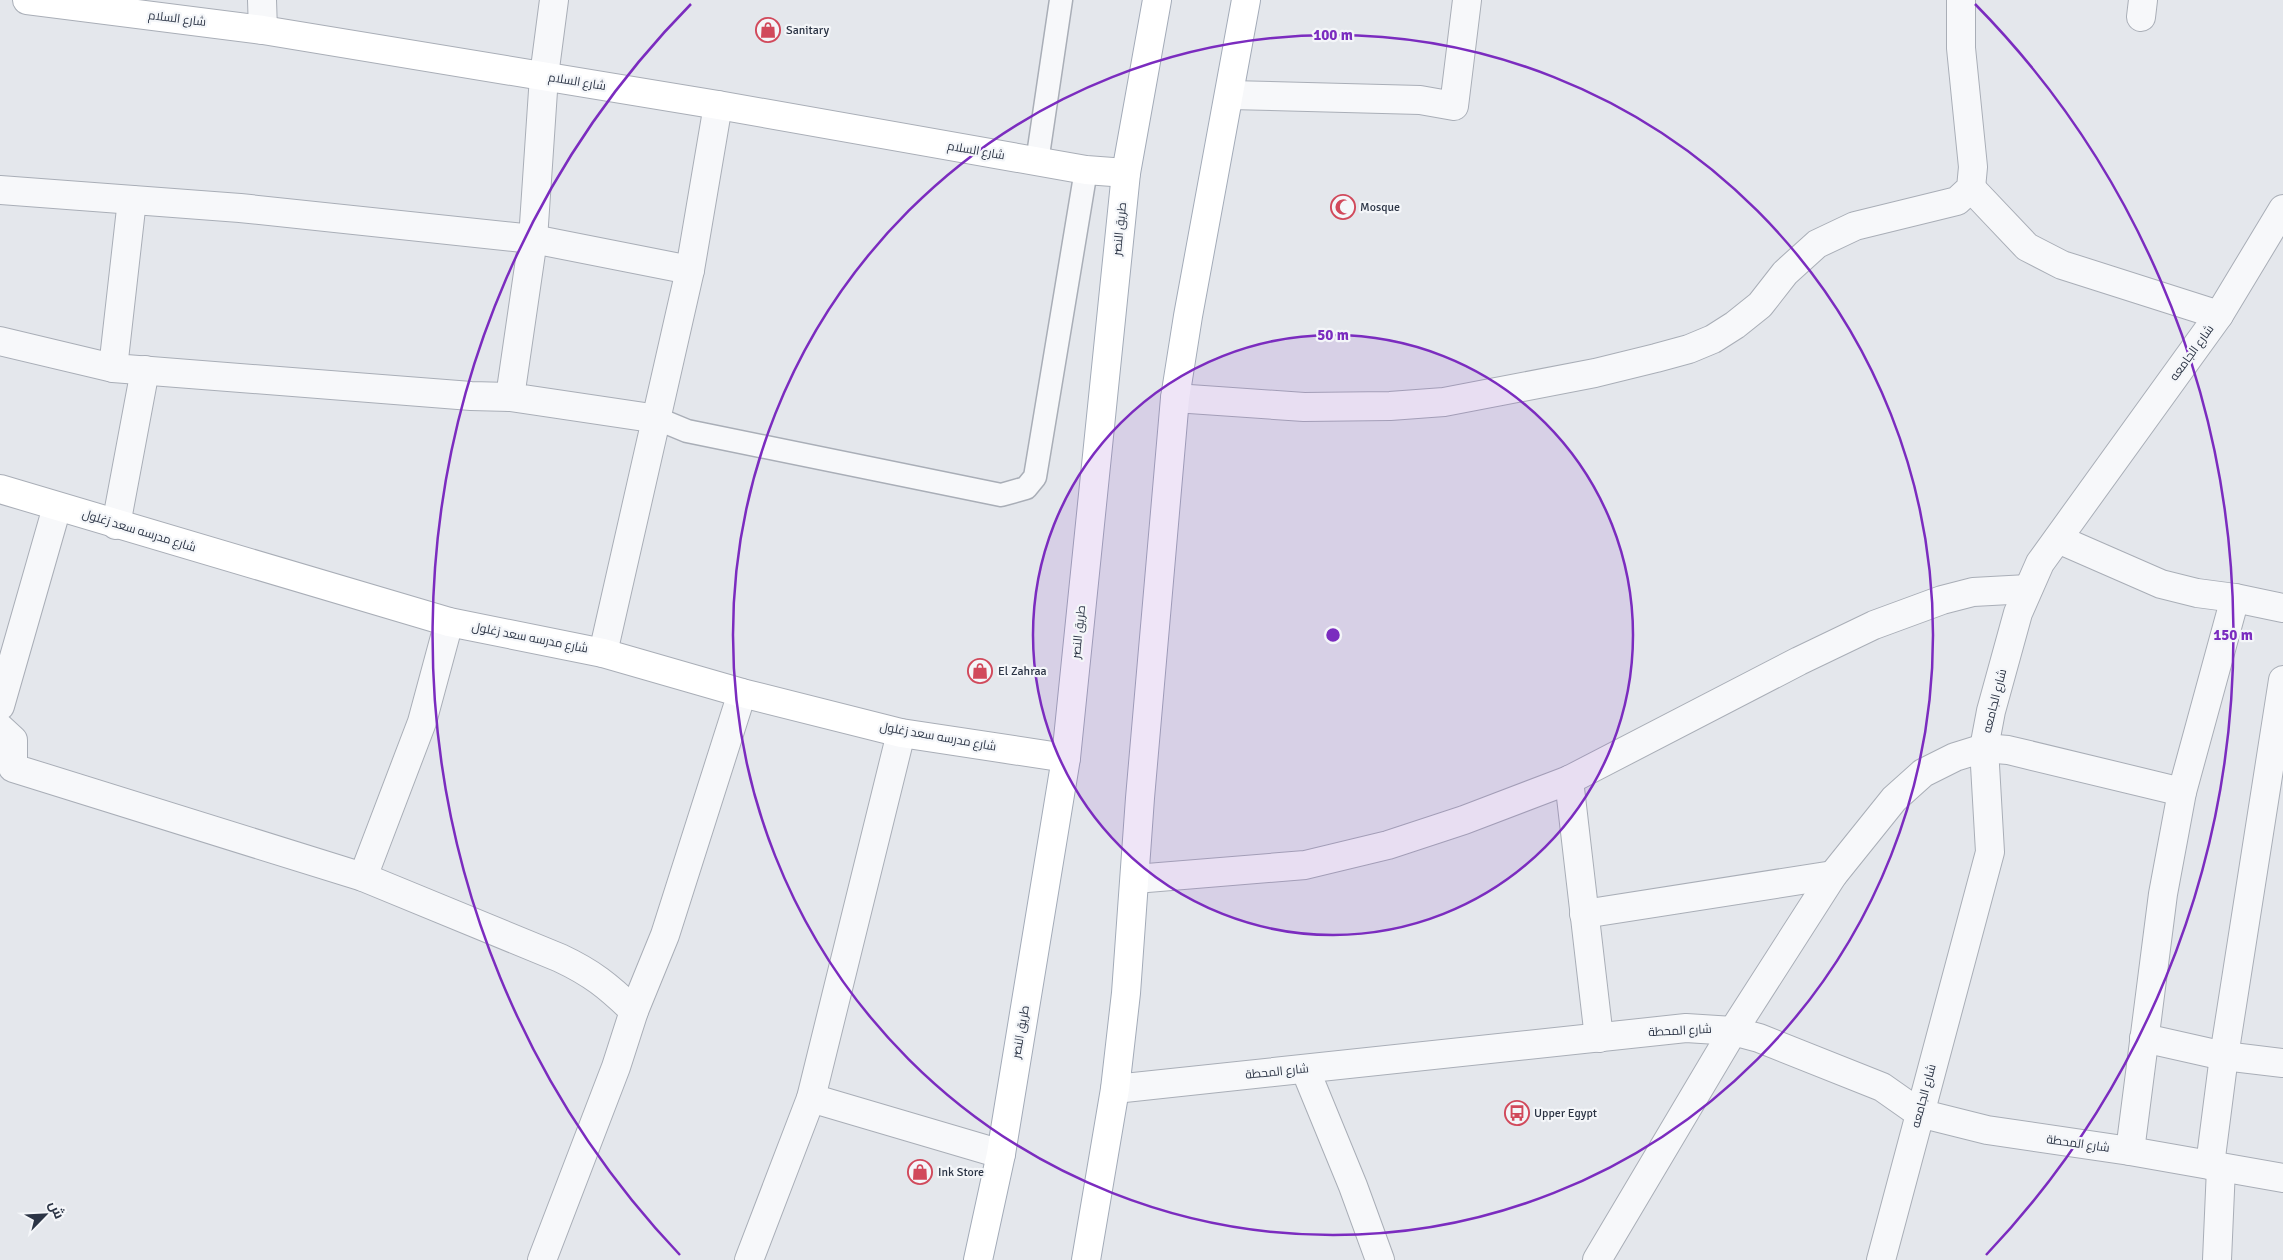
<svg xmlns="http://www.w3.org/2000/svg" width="2283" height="1260" viewBox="0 0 2283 1260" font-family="Signika,Cairo,sans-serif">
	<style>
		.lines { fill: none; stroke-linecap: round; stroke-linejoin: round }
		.lane-casing { stroke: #a9aeb7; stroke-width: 25 }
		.street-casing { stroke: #a9aeb7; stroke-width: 30 }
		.secondary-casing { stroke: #a9aeb7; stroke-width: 30 }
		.primary-casing { stroke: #a3abb8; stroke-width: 30 }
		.lane { stroke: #f7f8fa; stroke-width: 22 }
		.street { stroke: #f7f8fa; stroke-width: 28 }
		.secondary { stroke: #fff; stroke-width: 28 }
		.primary { stroke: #fff; stroke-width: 28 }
		.ring { fill: none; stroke: #7b2cbf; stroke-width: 2.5 }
		.labels { text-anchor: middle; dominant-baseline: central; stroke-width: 4.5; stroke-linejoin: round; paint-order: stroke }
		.street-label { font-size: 12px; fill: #2b3445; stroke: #f4f6f9 }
		.poi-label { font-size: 12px; fill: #2b3445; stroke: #f4f6f9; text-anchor: start }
		.centre { fill: #7b2cbf; stroke: #f4f6f9; stroke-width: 2.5 }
		.ring-label { font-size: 15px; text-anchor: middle; font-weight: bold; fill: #7b2cbf; stroke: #f4f6f9; stroke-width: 4.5; stroke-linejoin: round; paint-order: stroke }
	</style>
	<rect width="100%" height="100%" fill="#e4e7ec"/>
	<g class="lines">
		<defs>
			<g id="lane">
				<path d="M1037,162L1061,0"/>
				<path d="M658,419L687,431L1001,495L1026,488L1035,477L1086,170"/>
			</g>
			<g id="street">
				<path d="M262,0L263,30"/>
				<path d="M554,0L544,76L533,239L510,397L658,419"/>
				<path d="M2141,17L2143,0"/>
				<path d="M1230,95L1420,100L1454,106L1467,0"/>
				<path d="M1971,188L2027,247L2062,265L2219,315"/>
				<path d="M0,190L240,208L533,239L690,270"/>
				<path d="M132,200L113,368L471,396L510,397"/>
				<path d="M0,341L113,368"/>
				<path d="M1175,398L1304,407L1390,406L1444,402L1595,373L1656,358L1689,349L1713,339L1735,325L1760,305L1785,273L1817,244L1855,226L1957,201L1971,188L1973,167L1961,48V0"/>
				<path d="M116,525L145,370"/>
				<path d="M2058,539L2161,584L2197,593L2235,598L2283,608"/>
				<path d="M603,653L690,270L718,105"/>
				<path d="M0,706L57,507"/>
				<path d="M0,728L13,740V768L363,877L560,958C592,973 608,986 634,1011L616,1067L542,1260"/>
				<path d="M1569,780L1599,1038"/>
				<path d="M363,877L422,722L449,622"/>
				<path d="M1135,879L1305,865L1388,845L1464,820L1569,780L1799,661L1874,625L1942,600L1973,592L2028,589"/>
				<path d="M1584,914L1833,875"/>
				<path d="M634,1011L665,935L742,693"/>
				<path d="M2144,1038L2224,1056L2283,1063"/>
				<path d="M1305,1069L1353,1186L1380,1260"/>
				<path d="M1115,1089L1686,1028L1733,1031L1759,1038L1882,1087L1919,1113L1987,1130L2130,1151L2283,1178"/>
				<path d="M811,1098L1001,1154"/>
				<path d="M2130,1151L2163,894L2182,792L2235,598"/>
				<path d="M2210,1165L2224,1056L2283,680"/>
				<path d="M749,1260L811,1098L901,733"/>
				<path d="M1597,1260L1733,1031L1833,875L1894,799L1923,773L1955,757L1984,748L2008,750L2182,792"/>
				<path d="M1881,1260L1990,852L1984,748L1991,711L2018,613L2040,563L2219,315L2283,209"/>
				<path d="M2217,1260L2221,1168"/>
			</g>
			<g id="secondary">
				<path d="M27,0L263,30L718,105L1086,170L1126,173"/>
				<path d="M0,489L449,622L603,653L742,693L901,733L1066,758"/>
			</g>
			<g id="primary">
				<path d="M978,1260L1001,1154L1066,758L1126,173L1157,0"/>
				<path d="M1086,1260L1115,1089L1126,993L1140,798L1175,398L1188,316L1246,0"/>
			</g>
		</defs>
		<use href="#lane" class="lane-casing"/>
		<use href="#street" class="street-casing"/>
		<use href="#secondary" class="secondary-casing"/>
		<use href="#primary" class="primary-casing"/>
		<use href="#lane" class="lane"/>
		<use href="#street" class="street"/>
		<use href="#secondary" class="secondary"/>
		<use href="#primary" class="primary"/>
	</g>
	<circle cx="1333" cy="635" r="300" fill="#7b2cbf" fill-opacity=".12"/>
	<g class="ring">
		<circle cx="1333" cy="635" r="300"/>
		<circle cx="1333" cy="635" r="600"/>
		<path d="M680 1255A900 900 0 0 1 691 4M1975 4A900 900 0 0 1 1986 1255"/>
	</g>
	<defs>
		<symbol id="shop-ring" viewBox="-11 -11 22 22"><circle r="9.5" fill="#f4f6f9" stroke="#d1495b" stroke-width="1.5"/><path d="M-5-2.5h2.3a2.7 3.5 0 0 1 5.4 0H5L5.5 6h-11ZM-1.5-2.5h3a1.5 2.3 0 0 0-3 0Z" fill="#d1495b"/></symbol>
		<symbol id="mosque-ring" viewBox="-11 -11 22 22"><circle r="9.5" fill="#f4f6f9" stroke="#d1495b" stroke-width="1.5"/><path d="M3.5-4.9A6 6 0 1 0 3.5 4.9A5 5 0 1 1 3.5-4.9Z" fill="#d1495b"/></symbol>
		<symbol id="bus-ring" viewBox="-11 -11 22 22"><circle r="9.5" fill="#f4f6f9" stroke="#d1495b" stroke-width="1.5"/><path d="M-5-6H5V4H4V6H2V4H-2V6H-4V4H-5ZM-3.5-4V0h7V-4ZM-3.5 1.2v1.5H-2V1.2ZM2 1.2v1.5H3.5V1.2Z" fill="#d1495b"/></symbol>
	</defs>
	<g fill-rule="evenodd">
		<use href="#shop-ring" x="754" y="16" width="28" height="28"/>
		<use href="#mosque-ring" x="1329" y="193" width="28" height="28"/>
		<use href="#shop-ring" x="966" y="657" width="28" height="28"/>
		<use href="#bus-ring" x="1503" y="1099" width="28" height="28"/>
		<use href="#shop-ring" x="906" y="1158" width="28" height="28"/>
	</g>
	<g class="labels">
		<g class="street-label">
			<text transform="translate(177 19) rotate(7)">شارع السلام</text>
			<text transform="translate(577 82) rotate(9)">شارع السلام</text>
			<text transform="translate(976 151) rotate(10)">شارع السلام</text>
			<text transform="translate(1120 229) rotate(-84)">طريق النصر</text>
			<text transform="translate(2192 353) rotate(-54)">شارع الجامعه</text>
			<text transform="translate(139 531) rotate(17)">شارع مدرسه سعد زغلول</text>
			<text transform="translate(1079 632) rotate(-84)">طريق النصر</text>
			<text transform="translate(530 638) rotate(11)">شارع مدرسه سعد زغلول</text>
			<text transform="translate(1995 701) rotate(-76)">شارع الجامعه</text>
			<text transform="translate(938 737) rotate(10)">شارع مدرسه سعد زغلول</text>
			<text transform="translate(1680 1031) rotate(-3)">شارع المحطة</text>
			<text transform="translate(1021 1032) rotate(-80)">طريق النصر</text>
			<text transform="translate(1277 1072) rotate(-6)">شارع المحطة</text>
			<text transform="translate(1924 1096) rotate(-75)">شارع الجامعه</text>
			<text transform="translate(2078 1144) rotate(8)">شارع المحطة</text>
		</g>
		<g class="poi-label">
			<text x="786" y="30">Sanitary</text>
			<text x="1360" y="207">Mosque</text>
			<text x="998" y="671">El Zahraa</text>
			<text x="1534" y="1113">Upper Egypt</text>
			<text x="938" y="1172">Ink Store</text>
		</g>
	</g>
	<circle cx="1333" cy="635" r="8" class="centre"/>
	<g class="ring-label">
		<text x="1333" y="40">100 m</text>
		<text x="1333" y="340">50 m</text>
		<text x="2233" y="640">150 m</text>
	</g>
	<g transform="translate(45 1215) rotate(66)" stroke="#f4f6f9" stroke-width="4" paint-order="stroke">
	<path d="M0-4L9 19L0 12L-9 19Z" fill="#2b3445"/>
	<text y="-8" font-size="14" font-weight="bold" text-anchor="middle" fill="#2b3445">ش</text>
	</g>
</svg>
